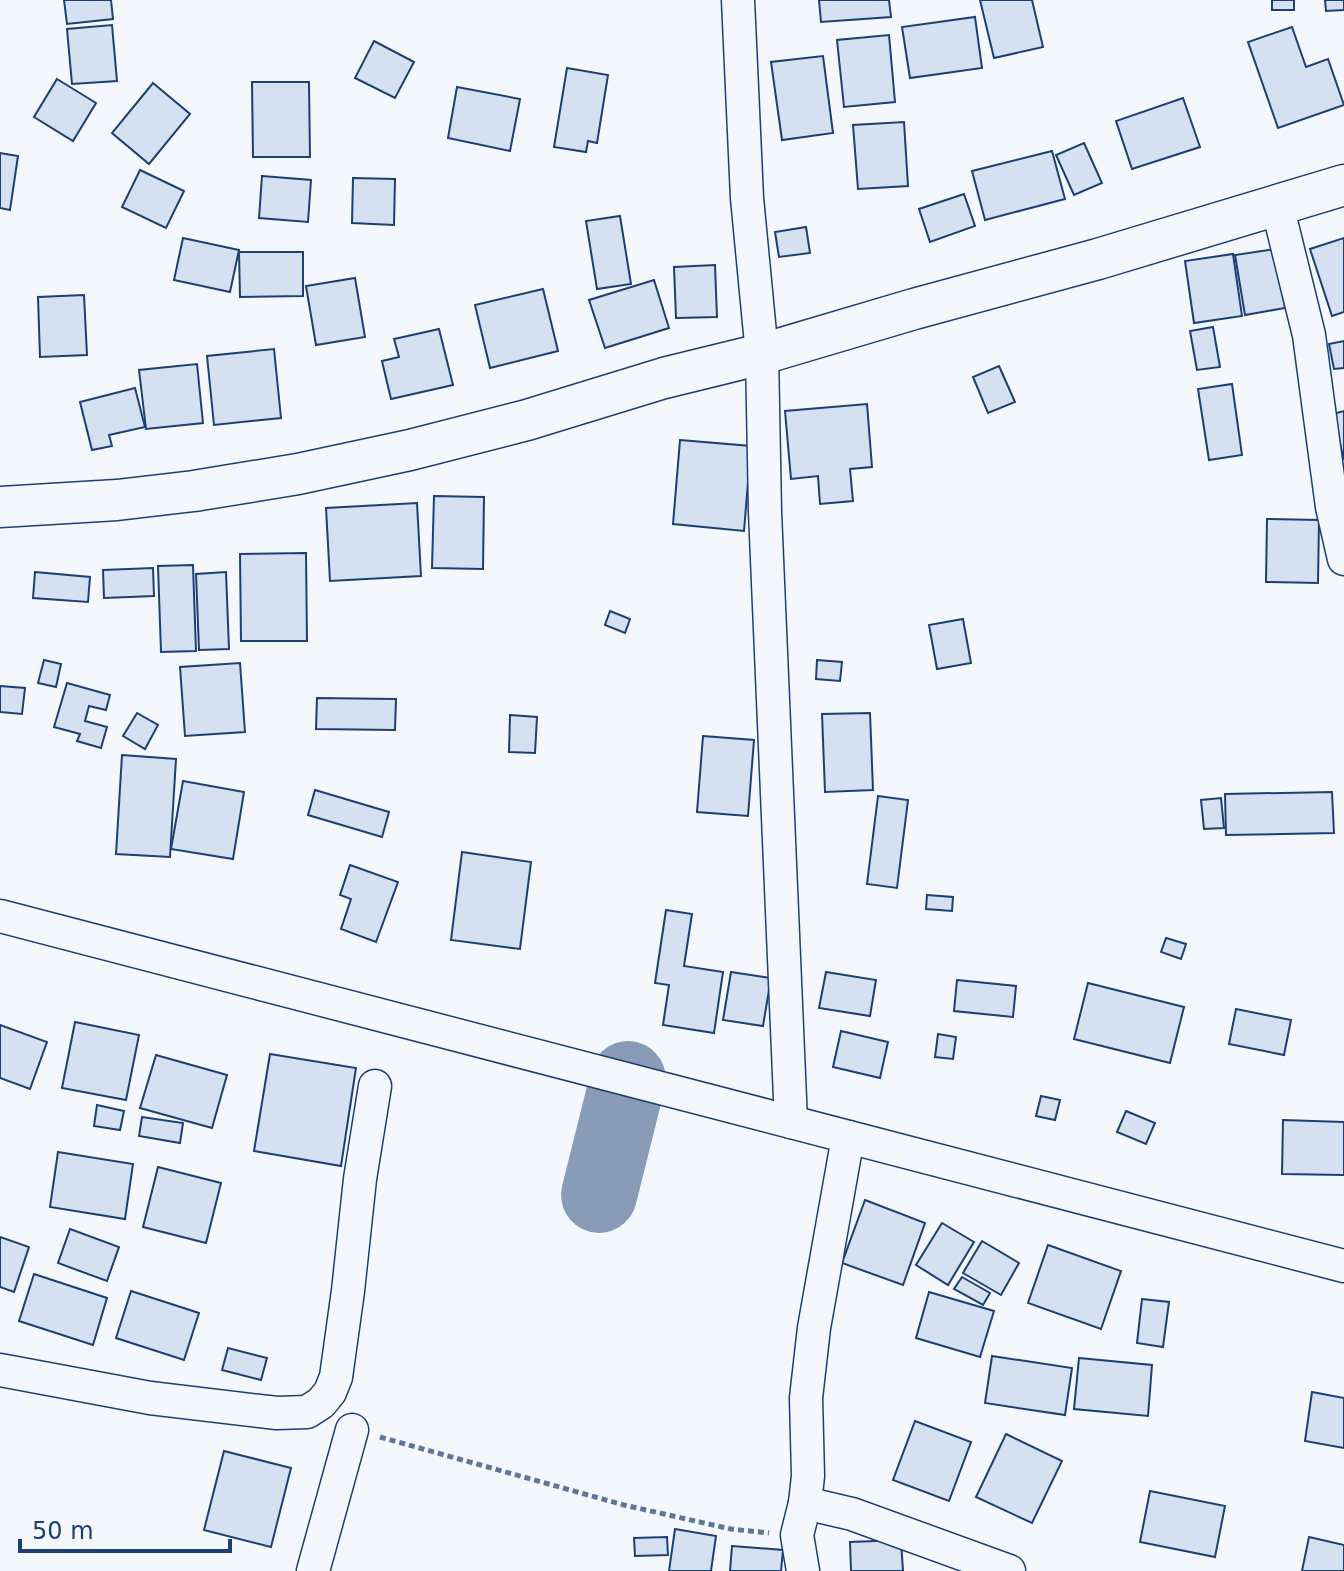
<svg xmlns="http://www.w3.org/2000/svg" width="1344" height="1571" viewBox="0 0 1344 1571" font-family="'DejaVu Sans',sans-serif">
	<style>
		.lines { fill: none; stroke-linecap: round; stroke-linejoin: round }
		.taxiway { stroke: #889bb7; stroke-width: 76 }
		.building { fill: #d5e0f0; stroke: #1d3f73; stroke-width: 2 }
		.minor-casing { stroke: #1d3f73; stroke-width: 35 }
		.major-casing { stroke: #1d3f73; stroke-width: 43 }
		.path { stroke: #5e769c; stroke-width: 5; stroke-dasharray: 6 4; stroke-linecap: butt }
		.minor { stroke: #f4f7fb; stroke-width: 32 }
		.major { stroke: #f4f7fb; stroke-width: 40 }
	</style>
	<rect width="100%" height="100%" fill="#f4f7fb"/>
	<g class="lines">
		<path class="taxiway" d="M599,1195L628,1079"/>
	</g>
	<g class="building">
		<path d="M64,0H111L113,19L67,24Z"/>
		<path d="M819,0H889L891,17L821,22Z"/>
		<path d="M980,0H1032L1043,47L994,58Z"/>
		<rect x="1272" y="0" width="22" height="10"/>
		<path d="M1325,0H1344V10L1326,11Z"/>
		<path d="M975,17L982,68L910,78L902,27Z"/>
		<path d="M112,25L117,81L72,84L67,29Z"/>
		<path d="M1292,27L1306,67L1328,59L1344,105L1278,128L1248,42Z"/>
		<path d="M889,35L895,102L844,107L837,40Z"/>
		<path d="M374,41L414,62L395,98L355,78Z"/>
		<path d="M823,56L833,133L782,140L771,62Z"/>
		<path d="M567,68L608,75L597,143L588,141L586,152L554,147Z"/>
		<path d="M57,79L96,103L73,141L34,117Z"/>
		<path d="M252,82H309L310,157H253Z"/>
		<path d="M153,83L190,114L149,164L112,133Z"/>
		<path d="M457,87L520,99L510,151L448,138Z"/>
		<path d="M1183,98L1200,147L1132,169L1116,121Z"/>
		<path d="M904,122L908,186L858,189L853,125Z"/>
		<path d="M1084,143L1102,183L1074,195L1056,155Z"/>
		<path d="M1052,151L1065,199L985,220L972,171Z"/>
		<path d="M0,153L18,156L10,210L0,208Z"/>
		<path d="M140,170L184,191L166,228L122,207Z"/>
		<path d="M262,176L311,180L308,222L259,218Z"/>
		<path d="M353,178L395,179L394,225L352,223Z"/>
		<path d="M964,194L975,226L930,242L919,209Z"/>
		<path d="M620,216L631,284L597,289L586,221Z"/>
		<path d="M806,227L810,253L779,257L775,232Z"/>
		<path d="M183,238L239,250L230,292L174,280Z"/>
		<path d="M1344,238V312L1332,316L1310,249Z"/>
		<path d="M1276,249L1285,308L1245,315L1235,255Z"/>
		<path d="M239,252H303V296L240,297Z"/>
		<path d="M1233,254L1242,316L1194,323L1185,261Z"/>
		<path d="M715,265L717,317L676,318L674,267Z"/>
		<path d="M355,278L365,337L316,345L306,286Z"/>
		<path d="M654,280L669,328L605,348L589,300Z"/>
		<path d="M543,289L558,351L490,368L475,305Z"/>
		<path d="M84,295L87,355L40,357L38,297Z"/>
		<path d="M1213,327L1220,367L1197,370L1190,331Z"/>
		<path d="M439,329L453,385L391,399L382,361L399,357L394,339Z"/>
		<path d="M1344,341V368L1334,369L1329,344Z"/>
		<path d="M274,349L281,418L214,425L207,356Z"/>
		<path d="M197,364L203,423L146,429L139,370Z"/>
		<path d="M999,366L1015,402L988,413L973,377Z"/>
		<path d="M1232,384L1242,455L1209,460L1198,389Z"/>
		<path d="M135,388L145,427L109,435L112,446L92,450L80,402Z"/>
		<path d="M867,404L872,467L850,469L853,501L820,504L818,476L791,479L785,411Z"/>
		<path d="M1344,411V460L1333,414Z"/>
		<path d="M680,440L751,446L744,531L673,524Z"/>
		<path d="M434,496L484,497L483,569L432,568Z"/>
		<path d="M417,503L421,576L330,581L326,508Z"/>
		<path d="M1267,519L1319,520L1318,583L1266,582Z"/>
		<path d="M306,553L307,641H241L240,554Z"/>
		<path d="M193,565L196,651L161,652L158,566Z"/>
		<path d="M153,568L154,596L104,598L103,570Z"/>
		<path d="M35,572L90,577L88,602L33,598Z"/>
		<path d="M226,572L229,649L199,650L196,574Z"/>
		<path d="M610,611L630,619L625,633L605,625Z"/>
		<path d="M963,619L971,663L937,669L929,625Z"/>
		<path d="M44,660L61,664L56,687L38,683Z"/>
		<path d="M817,660L842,662L840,681L816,679Z"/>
		<path d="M240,663L245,732L185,736L180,667Z"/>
		<path d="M67,683L110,695L106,710L89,706L85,721L107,727L101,748L77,741L80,734L54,727Z"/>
		<path d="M0,686L25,688L22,714L0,712Z"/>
		<path d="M317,698L396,699L395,730L316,729Z"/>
		<path d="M137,713L158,725L145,749L123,736Z"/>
		<path d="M870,713L873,790L825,792L822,714Z"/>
		<path d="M510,715L537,717L535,753L509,752Z"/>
		<path d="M703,736L754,740L748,816L697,812Z"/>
		<path d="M122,755L176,759L170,857L116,854Z"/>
		<path d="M183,781L244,792L233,859L171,849Z"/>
		<path d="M315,790L389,812L382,837L308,815Z"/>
		<path d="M1332,792L1334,833L1226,835L1225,794Z"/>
		<path d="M878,796L908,800L897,888L867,884Z"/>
		<path d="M1221,798L1224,828L1204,829L1201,800Z"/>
		<path d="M462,852L531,862L520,949L451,940Z"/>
		<path d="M350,865L398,882L376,942L341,929L351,899L340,895Z"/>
		<path d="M927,895L953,897L952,911L926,909Z"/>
		<path d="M666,910L692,914L684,966L723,972L714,1033L663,1025L669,985L655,983Z"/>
		<path d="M1166,938L1186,944L1181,959L1161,952Z"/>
		<path d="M731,972L771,978L763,1026L723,1020Z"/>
		<path d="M826,972L876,980L870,1016L819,1008Z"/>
		<path d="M957,980L1016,986L1013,1017L954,1011Z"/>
		<path d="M1088,983L1184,1007L1170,1063L1074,1039Z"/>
		<path d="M1236,1009L1291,1020L1284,1055L1229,1044Z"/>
		<path d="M75,1022L139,1035L126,1100L62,1088Z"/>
		<path d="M0,1025L47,1042L30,1089L0,1078Z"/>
		<path d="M841,1031L888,1042L880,1078L833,1067Z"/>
		<path d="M938,1034L956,1037L953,1059L935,1057Z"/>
		<path d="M270,1054L356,1068L341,1166L254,1151Z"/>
		<path d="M156,1055L227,1075L212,1128L140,1108Z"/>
		<path d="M1041,1096L1060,1100L1055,1120L1036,1116Z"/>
		<path d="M97,1105L124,1111L120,1130L94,1126Z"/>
		<path d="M1126,1111L1155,1123L1146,1144L1117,1132Z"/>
		<path d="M142,1117L183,1123L180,1143L139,1136Z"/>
		<path d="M1283,1120L1344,1122V1175L1282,1174Z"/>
		<path d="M58,1152L133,1164L125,1219L50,1207Z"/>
		<path d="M158,1167L221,1183L206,1243L143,1227Z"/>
		<path d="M865,1200L925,1223L903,1285L842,1263Z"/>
		<path d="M942,1223L974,1242L948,1285L916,1265Z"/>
		<path d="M70,1229L119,1247L107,1281L58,1263Z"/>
		<path d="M0,1237L29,1247L14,1292L0,1287Z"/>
		<path d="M982,1241L1019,1263L1001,1295L963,1273Z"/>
		<path d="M1048,1245L1121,1271L1101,1329L1028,1303Z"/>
		<path d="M34,1274L107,1298L93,1345L19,1321Z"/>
		<path d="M962,1277L990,1293L983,1305L954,1289Z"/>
		<path d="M131,1291L199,1313L184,1360L116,1338Z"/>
		<path d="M929,1292L994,1311L980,1357L916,1338Z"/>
		<path d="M1142,1299L1169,1302L1163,1347L1137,1343Z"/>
		<path d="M228,1348L267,1358L261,1380L222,1370Z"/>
		<path d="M992,1356L1072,1368L1065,1415L985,1403Z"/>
		<path d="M1079,1358L1152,1365L1148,1416L1074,1409Z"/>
		<path d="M1312,1392L1344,1398V1448L1305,1441Z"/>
		<path d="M915,1421L971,1442L949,1501L893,1480Z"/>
		<path d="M1006,1434L1062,1461L1032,1523L976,1497Z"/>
		<path d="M224,1451L291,1468L271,1547L204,1530Z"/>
		<path d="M1150,1491L1225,1506L1215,1557L1140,1542Z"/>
		<path d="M675,1529L716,1536L711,1571H669Z"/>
		<path d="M667,1537L668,1555L635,1556L634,1538Z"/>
		<path d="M1309,1537L1344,1545V1571H1302Z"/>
		<path d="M901,1540L903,1571H851L850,1542Z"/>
		<path d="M732,1546L783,1550L781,1571H730Z"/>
	</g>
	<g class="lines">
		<defs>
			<g id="minor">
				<path d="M738,0L747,198L762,354L765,512L791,1122"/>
				<path d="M1277,205L1309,335L1332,507L1344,559"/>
				<path d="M0,916L1344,1266"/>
				<path d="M0,1370L150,1398L277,1413L307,1412L321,1403L330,1392L336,1377L348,1291L360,1179L375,1086"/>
				<path d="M805,1503L852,1514L1009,1571"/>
				<path d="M313,1571L352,1430"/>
				<path d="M803,1571L797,1535L805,1503L808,1476L806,1398L814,1328L848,1137"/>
			</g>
			<path id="major" d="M0,507L117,500L194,491L298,474L410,450L527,420L664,378L762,354L914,309L1098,259L1344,185"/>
		</defs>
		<use href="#minor" class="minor-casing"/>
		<use href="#major" class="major-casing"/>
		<path class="path" d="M380,1437L624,1505L731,1529L769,1533"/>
		<use href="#minor" class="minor"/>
		<use href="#major" class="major"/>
	</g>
	<path d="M20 1539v12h210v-12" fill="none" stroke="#1d3f73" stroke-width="4"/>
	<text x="32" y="1539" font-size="24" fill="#1d3f73" stroke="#f4f7fb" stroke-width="6" paint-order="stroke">50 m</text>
</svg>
